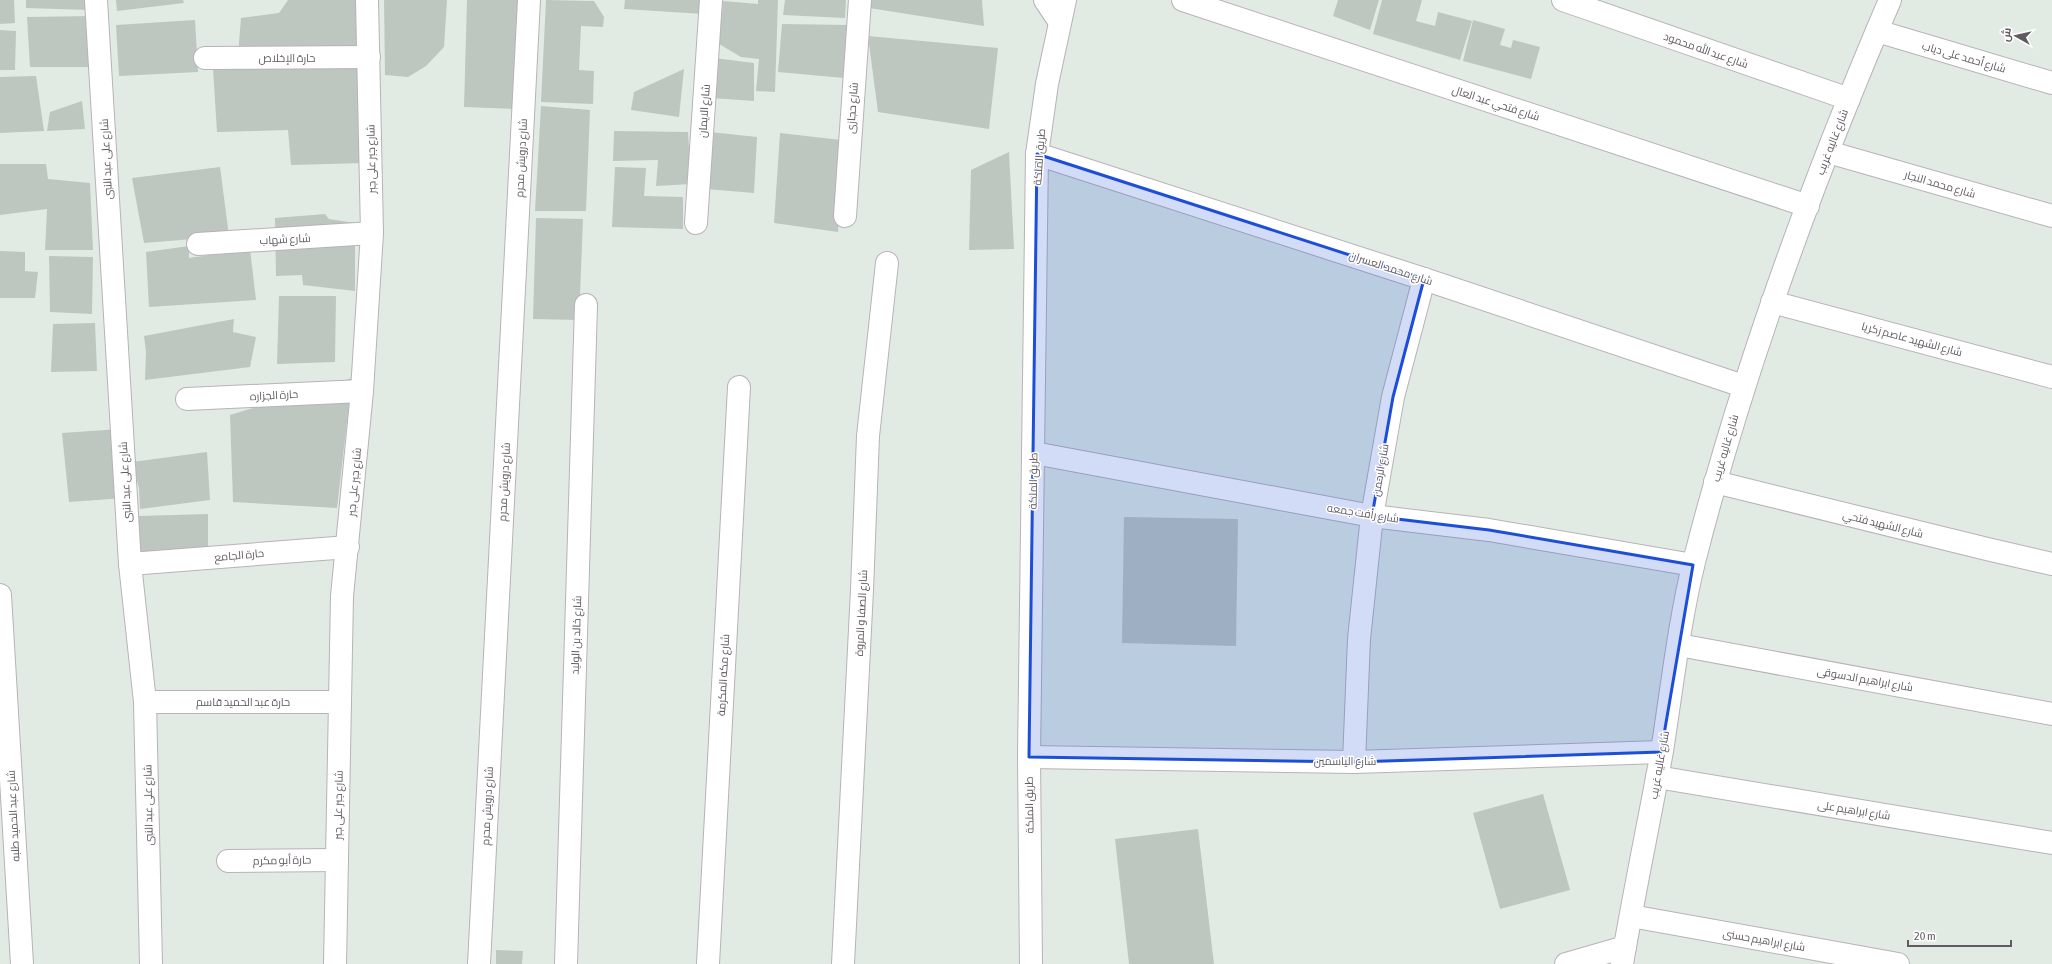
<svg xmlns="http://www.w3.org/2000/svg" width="2052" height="964" viewBox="0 0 2052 964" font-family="'Asap Condensed',Cairo,sans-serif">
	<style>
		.building { fill: #bec7bf }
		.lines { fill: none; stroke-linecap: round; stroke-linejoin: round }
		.street-casing { stroke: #b8b2b7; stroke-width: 24 }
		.street { stroke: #fff; stroke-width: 22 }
		.marked { fill: #1d4ed8; fill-opacity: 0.2; stroke: #1d4ed8; stroke-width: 3; stroke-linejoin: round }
		.labels { text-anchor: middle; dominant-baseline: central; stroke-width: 3; stroke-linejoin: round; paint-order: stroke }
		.street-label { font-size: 11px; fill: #615a61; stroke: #fff }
	</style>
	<rect width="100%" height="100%" fill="#e1ebe3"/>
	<g class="building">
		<path d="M0,0H14L15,23L0,24Z"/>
		<path d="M26,0H89L90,10L26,8Z"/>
		<path d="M116,0H183L184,3L117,11Z"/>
		<path d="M288,0H359L365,163L291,165L288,130L217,132L212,53L238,55L241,18L279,13Z"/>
		<path d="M384,0H447L444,47L426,66L408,77L385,75Z"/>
		<path d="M467,0H523L518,109L464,107Z"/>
		<path d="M546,0L594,1L604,17L603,27L581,26L579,70L594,71L593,104L541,102Z"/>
		<path d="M625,0H705L703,14L624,9Z"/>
		<path d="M758,0H778L775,92L756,91L759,59L741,57L719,44L723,1L758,4Z"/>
		<path d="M785,0H846L845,18L783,15Z"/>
		<path d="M870,0H982L984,26L869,8Z"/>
		<path d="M1338,0H1379L1370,30L1333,16Z"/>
		<path d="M1382,0H1422L1416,21L1435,26L1438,12L1472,21L1460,60L1373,34Z"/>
		<path d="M92,16L95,67H30L27,17Z"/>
		<path d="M195,20L198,72L119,76L116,25Z"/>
		<path d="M1473,20L1505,29L1500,45L1511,48L1513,40L1540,47L1531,79L1463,61Z"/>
		<path d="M782,24L849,25L844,78L778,72Z"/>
		<path d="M0,30L16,31L15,70H0Z"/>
		<path d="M868,36L998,48L989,129L878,112Z"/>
		<path d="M714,58L754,63V101L711,98Z"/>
		<path d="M684,69L679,117L631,110L634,92Z"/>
		<path d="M36,76L44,131L0,133V77Z"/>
		<path d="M82,101L85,129L47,131L50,112Z"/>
		<path d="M541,106L590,110L586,211H535Z"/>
		<path d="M614,131L688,132L691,184L656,186L658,160L613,161Z"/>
		<path d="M710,132L757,137L754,193L706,189Z"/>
		<path d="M780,133L841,140L838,232L774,223Z"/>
		<path d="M1009,152L1014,249L969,250L971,170Z"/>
		<path d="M0,164H46L48,179L90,183L93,250H45L47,209L0,215Z"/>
		<path d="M220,167L229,236L144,243L132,178Z"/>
		<path d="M615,167L646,168L644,196L683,197V229L612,227Z"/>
		<path d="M325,214L329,219L355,223V291L303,285L302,275L276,276L275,218Z"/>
		<path d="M536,218L583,219L579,320L533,319Z"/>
		<path d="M189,246V258L250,249L256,300L149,307L146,252Z"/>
		<path d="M0,251L25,252V271L38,272L35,298H0Z"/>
		<path d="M49,256L93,257L92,314L50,312Z"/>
		<path d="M279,296H336L335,362L277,364Z"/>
		<path d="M234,319L233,332L256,337L250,367L145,380L146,352L144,336Z"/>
		<path d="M95,323L97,371L51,372L53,324Z"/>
		<path d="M352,378L337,508L233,502L230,415Z"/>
		<path d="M120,429L124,498L69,502L62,433Z"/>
		<path d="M207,452L210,500L140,509L139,488L132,462Z"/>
		<path d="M208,514V551L136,558L139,516Z"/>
		<path d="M1124,517L1238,519L1236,646L1122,643Z"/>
		<path d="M1543,794L1570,890L1500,909L1473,813Z"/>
		<path d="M1198,829L1214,964H1129L1115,839Z"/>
		<path d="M496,950L523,951L522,964H496Z"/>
	</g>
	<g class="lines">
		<defs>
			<g id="street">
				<path d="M96,0L130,564L145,702L151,964"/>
				<path d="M1045,0L1059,21"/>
				<path d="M1183,0L1808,206"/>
				<path d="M1563,0L1849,99"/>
				<path d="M1877,31L2052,83"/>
				<path d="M205,58L369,57"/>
				<path d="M1828,152L2052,216"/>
				<path d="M1037,154L1424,279L1743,386"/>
				<path d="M845,216L860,0"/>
				<path d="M696,223L711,0"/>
				<path d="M198,244L372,233"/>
				<path d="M1772,302L2052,377"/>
				<path d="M187,399L362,391"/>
				<path d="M1034,453L1372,516L1489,530L1693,565"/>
				<path d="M1715,482L1987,549L2052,564"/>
				<path d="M130,564L348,547"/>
				<path d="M0,595L22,964"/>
				<path d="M1679,645L2052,714"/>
				<path d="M145,702H340"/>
				<path d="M1029,757L1354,762L1661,752"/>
				<path d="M1354,762L1359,639L1372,516L1393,397L1424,279"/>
				<path d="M1657,777L2052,843"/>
				<path d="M228,861L337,860"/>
				<path d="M1631,916L1898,964"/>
				<path d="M335,964L342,596L362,391L372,233L367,0"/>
				<path d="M479,964L529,0"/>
				<path d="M566,964L586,305"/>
				<path d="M708,964L739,387"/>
				<path d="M843,964L862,590L868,436L887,263"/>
				<path d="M1031,964L1029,757L1037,154L1047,84L1065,0"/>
				<path d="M1566,964L1625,947"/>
				<path d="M1622,964C1634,893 1649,822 1662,751C1672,688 1679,623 1694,562C1743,369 1812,182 1890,0"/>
			</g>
		</defs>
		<use href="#street" class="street-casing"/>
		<use href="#street" class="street"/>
	</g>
	<path class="marked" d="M1037,154L1424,279L1393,397L1372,516L1489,530L1693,565L1661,752L1354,762L1029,757Z"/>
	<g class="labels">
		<g class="street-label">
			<text transform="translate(1706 50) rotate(19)">شارع عبد الله محمود</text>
			<text transform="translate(1964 57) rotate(16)">شارع أحمد على دياب</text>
			<text x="287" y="58">حارة الإخلاص</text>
			<text transform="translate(1496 103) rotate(18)">شارع فتحي عبد العال</text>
			<text transform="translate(852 108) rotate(-86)">شارع حجازى</text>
			<text transform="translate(704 111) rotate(-86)">شارع الايمان</text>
			<text transform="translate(1832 142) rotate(-69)">شارع غاليه غريب</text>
			<text transform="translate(1039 157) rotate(-86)">طريق الملكة</text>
			<text transform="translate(521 158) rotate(-87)">شارع درويش محرم</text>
			<text transform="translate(106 159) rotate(-93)">شارع على عبد النبى</text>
			<text transform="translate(371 159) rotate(-91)">شارع جبر على جبر</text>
			<text transform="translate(1940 184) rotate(16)">شارع محمد النجار</text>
			<text transform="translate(285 239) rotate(-3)">شارع شهاب</text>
			<text transform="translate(1391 268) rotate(18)">شارع محمد العسران</text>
			<text transform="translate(1912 339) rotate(15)">شارع الشهيد عاصم زكريا</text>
			<text transform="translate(274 395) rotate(-3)">حارة الجزاره</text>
			<text transform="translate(1725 448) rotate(-74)">شارع غاليه غريب</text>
			<text transform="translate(1380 470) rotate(-80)">شارع الرحمن</text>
			<text transform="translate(1033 481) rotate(-89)">طريق الملكة</text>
			<text transform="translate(125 482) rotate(-93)">شارع على عبد النبى</text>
			<text transform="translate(354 482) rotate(-85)">شارع جبر على جبر</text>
			<text transform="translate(504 482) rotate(-87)">شارع درويش محرم</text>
			<text transform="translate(1363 513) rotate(9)">شارع رأفت جمعه</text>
			<text transform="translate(1883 524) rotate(14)">شارع الشهيد فتحي</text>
			<text transform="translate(239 555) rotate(-5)">حارة الجامع</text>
			<text transform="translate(861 613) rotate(-87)">شارع الصفا و المروة</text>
			<text transform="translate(576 635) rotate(-88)">شارع خالد بن الوليد</text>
			<text transform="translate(723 675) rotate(-87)">شارع مكه المكرمة</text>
			<text transform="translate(1865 679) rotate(10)">شارع ابراهيم الدسوقى</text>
			<text x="243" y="702">حارة عبد الحميد قاسم</text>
			<text x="1345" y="761">شارع الياسمين</text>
			<text transform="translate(1659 765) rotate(-80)">شارع غاليه غريب</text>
			<text transform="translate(148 805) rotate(-91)">شارع على عبد النبى</text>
			<text transform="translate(338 805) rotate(-89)">شارع جبر على جبر</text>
			<text transform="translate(1029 805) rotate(-91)">طريق الملكة</text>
			<text transform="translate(487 806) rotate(-87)">شارع درويش محرم</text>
			<text transform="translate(1854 810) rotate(9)">شارع ابراهيم على</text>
			<text transform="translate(13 816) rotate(-93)">شارع عبد الحميد طلبه</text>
			<text transform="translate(282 860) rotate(-1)">حارة أبو مكرم</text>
			<text transform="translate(1764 940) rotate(10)">شارع ابراهيم حسنى</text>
		</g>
	</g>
	<g transform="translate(2016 36) rotate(278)" stroke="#ffffff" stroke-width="3" paint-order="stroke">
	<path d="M0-3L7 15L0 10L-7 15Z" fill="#615a61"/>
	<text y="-6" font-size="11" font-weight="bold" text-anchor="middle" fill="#615a61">ش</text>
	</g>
	<path d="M1908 940v6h103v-6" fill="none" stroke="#615a61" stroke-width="2"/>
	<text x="1914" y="940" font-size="12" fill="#615a61" stroke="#ffffff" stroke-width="3" paint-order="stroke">20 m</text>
</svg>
